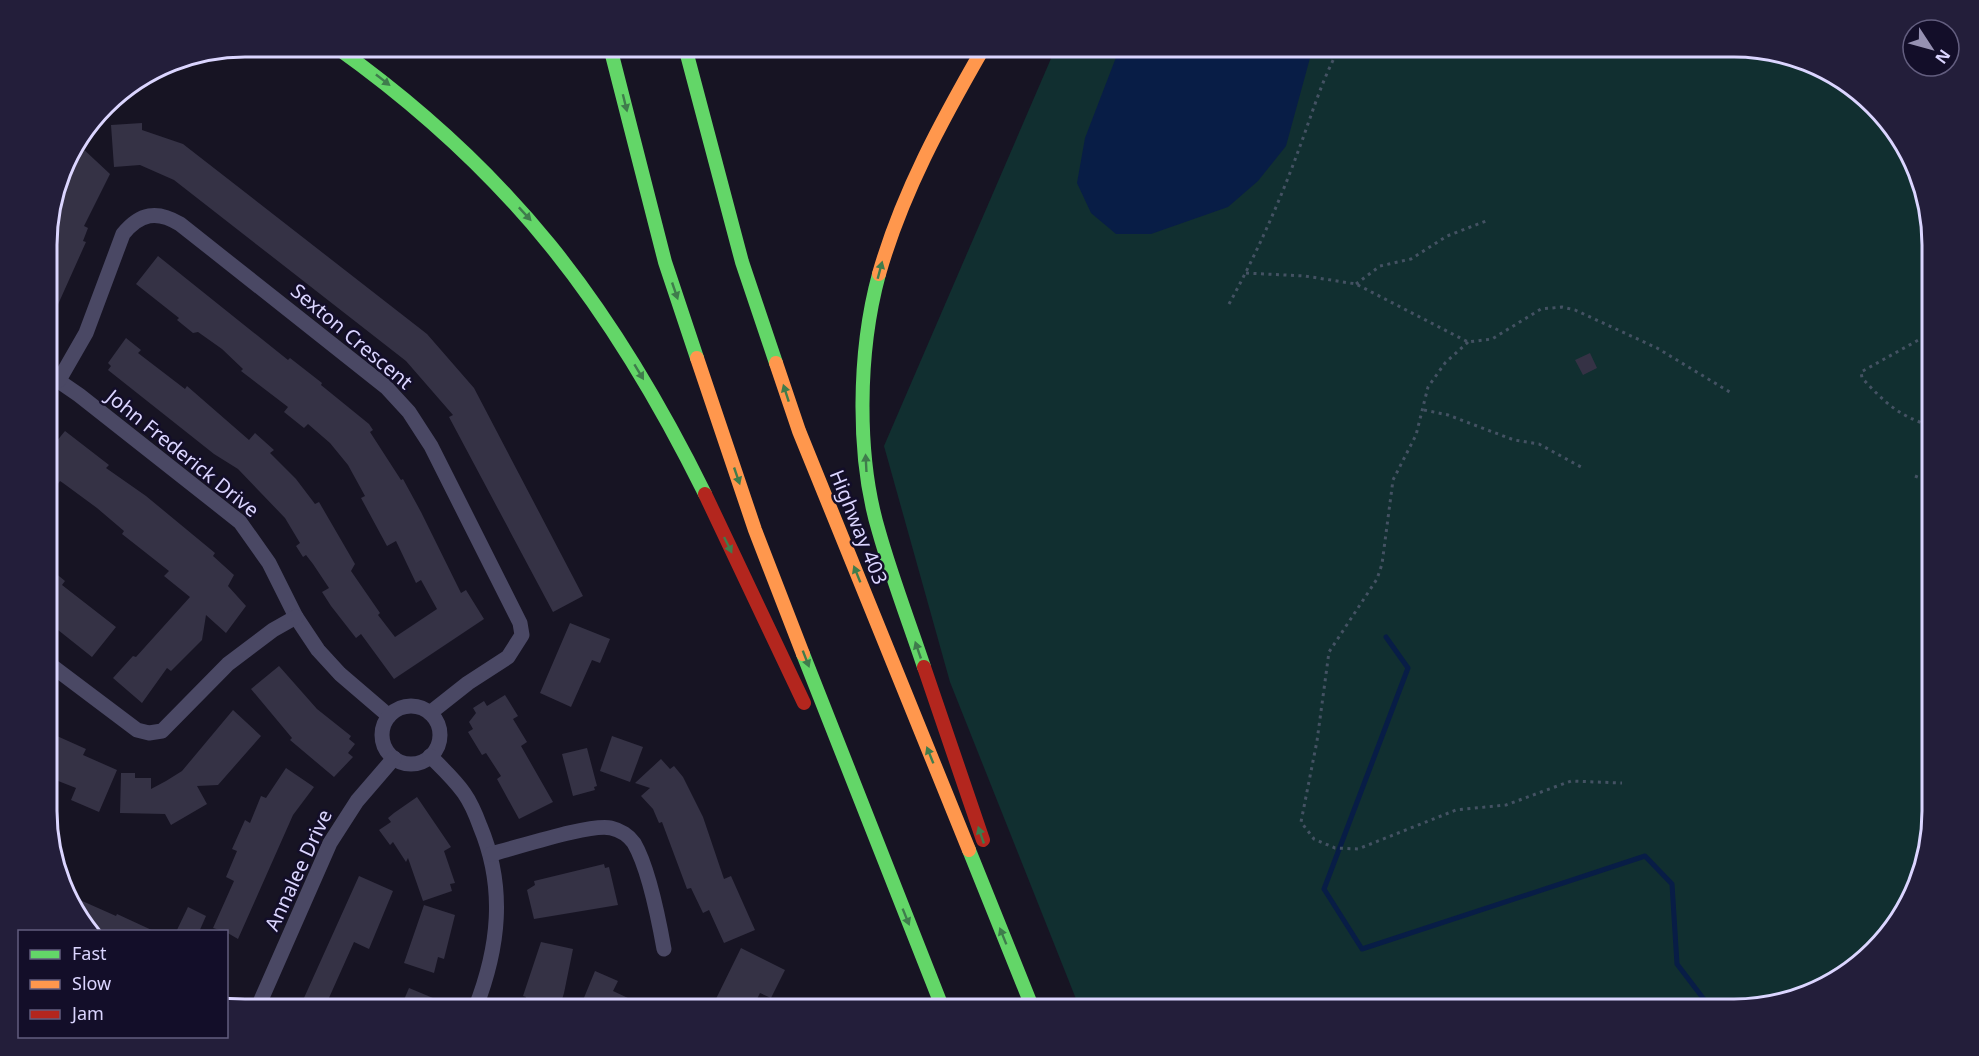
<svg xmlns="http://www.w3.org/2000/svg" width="1979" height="1056" viewBox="0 0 1979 1056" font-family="'Noto Sans',sans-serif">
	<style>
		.green { fill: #112f30 }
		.water { fill: #081d46 }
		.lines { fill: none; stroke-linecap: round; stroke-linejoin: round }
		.stream { stroke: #081d46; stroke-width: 5 }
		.building { fill: #353245 }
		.path { stroke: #445263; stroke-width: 3; stroke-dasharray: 3 4.5; stroke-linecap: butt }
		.street { stroke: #4a4864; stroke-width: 15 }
		.fast { stroke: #63d668; stroke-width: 14 }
		.slow { stroke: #ff974d; stroke-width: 14 }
		.jam { stroke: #b3261e; stroke-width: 14 }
		.oneway { fill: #3f7c4c }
		.labels { text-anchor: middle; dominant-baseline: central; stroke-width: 5; stroke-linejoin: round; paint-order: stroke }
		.street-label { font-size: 20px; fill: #dbd5ff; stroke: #130e29 }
		.rim { fill: none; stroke: #dbd5ff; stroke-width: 3 }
	</style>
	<rect width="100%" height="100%" fill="#171423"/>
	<path class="green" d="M1056,47H1734L1822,67L1899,135L1931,220L1932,811L1912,899L1844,976L1746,1009H1080L950,682L884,446Z"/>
	<path class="water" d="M1120,47H1313L1286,146L1258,181L1228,207L1151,234H1116L1091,213L1077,183L1085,138Z"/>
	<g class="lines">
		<path class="stream" d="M1386,637L1408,668L1324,889L1362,949L1645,856L1672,884L1677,964L1706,1002L1717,1009"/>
	</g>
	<g class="building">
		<path d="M142,123V130L183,144L427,334L474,388L583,596L553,612L449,417L453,415L406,361L174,180L140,165L114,167L111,125Z"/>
		<path d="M80,146L110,174L84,226L88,228L83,241L86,242L47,329V232L66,161Z"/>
		<path d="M158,256L288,360L290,358L322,383L321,385L369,424L373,430L370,432L401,480L403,479L421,512L461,593L466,590L484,619L394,679L361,634L356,638L331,606L322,592L329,588L313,564L306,555L303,557L296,546L300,543L285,518L238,469L214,454L108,370L111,366L108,363L126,338L141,350L138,353L185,389L187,386L249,440L255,433L274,450L270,453L296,479L315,504L319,502L355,564L351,571L380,613L378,615L395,637L437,609L421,580L416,583L396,541L387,546L361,498L365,496L348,465L330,443L308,424L304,428L284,412L288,407L241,371L243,369L222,349L198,332L193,333L177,320L179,318L136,284Z"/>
		<path d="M1590,353L1597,368L1583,375L1575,360Z"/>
		<path d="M65,431L109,465L106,468L146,496L215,553L213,556L234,575L228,586L246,606L226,633L206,615L202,640L171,671L167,668L142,703L113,678L133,656L136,657L190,597L164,576L169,571L122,534L124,531L97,508L63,483L60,481L48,498L47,453Z"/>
		<path d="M48,567L65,581L62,585L116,627L92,657L48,622Z"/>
		<path d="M570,623L610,639L600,663L592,660L571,707L540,693Z"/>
		<path d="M279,666L317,709L351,736L349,739L355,744L348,753L353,757L334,777L290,740L292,738L251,689Z"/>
		<path d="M505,695L518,716L513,719L527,742L521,746L553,802L519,819L497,779L501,776L486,753L482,755L468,732L473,729L469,722L476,713L473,708L484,701L487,706Z"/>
		<path d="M233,710L261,736L218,785L197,786L207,804L171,825L165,814L120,813L121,773H135V778H151V789L166,781L182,771Z"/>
		<path d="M48,732L86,749L83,755L117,770L99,812L71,800L76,788L48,777Z"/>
		<path d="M612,736L643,747L630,782L600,771Z"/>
		<path d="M587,748L597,786L594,787L595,790L573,796L562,754Z"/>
		<path d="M661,759L670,769L674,766L683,777L703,817L724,879L731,876L755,930L724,943L709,910L703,913L691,888L687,889L662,822L659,823L653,809L641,796L650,788L635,783Z"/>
		<path d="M286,768L314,787L293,815L238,939L226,932L213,928L234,881L226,877L237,851L232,849L245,820L250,823L261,796L266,798Z"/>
		<path d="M417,797L451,847L444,851L455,883L450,884L452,891L423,901L408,858L406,862L393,842L390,845L379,830L391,822L388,818L394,813Z"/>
		<path d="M604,864L605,868L609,867L618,905L534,919L527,890L535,885L534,881Z"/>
		<path d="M359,876L393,891L369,949L354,942L324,1009H299Z"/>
		<path d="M71,896L116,916L117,914L156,932H92L80,921Z"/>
		<path d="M424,905L455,915L444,959L438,957L434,973L404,963Z"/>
		<path d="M188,907L206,916L199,932H176Z"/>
		<path d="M541,942L573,949L564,993L559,1009H522L526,997L523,996Z"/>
		<path d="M741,948L785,970L771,998L760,993L752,1009H711Z"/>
		<path d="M595,971L618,981L613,991L628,998L622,1009H592L581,1005Z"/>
		<path d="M409,988L433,998L428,1009H400Z"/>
	</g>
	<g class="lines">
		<g class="path">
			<path d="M1246,273L1305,276L1356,284L1468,342L1492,339L1541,309L1562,307L1575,310L1657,348L1733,394"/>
			<path d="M1356,284L1380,266L1411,259L1447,236L1486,221"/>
			<path d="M1229,304C1256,255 1280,201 1299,149C1312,114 1322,79 1340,47"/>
			<path d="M1931,333L1861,372L1862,378C1885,403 1899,416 1931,426"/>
			<path d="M1468,342L1445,363L1428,387L1416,435L1393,480L1382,564L1377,579L1329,652L1317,741L1301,822L1314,839L1335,848L1358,849L1456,810L1506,805L1571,781L1622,783"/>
			<path d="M1424,410L1448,415L1514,440L1539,444L1581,467"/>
			<path d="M1915,476L1932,483"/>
		</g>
		<g class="street">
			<path d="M47,373L79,395L240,522L269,563L296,617L318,650L340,674L389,716"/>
			<path d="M59,380L86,333L123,234C140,213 157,210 180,224L386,387L409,412L431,446L520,623L522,635L508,657L468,683L430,713"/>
			<path d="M48,663L137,730L149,733L162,731L228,664L273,630L296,617"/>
			<circle cx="411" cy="735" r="29"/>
			<path d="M430,756C442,768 454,779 464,793C471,803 476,815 480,826C506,888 499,948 475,1009"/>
			<path d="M491,854C516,848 591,823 611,828C620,830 629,836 634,843C648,867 659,921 664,949"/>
			<path d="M257,1009L330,843L357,801L394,758"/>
		</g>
		<g class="fast">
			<path d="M336,47C510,171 611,304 705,494"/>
			<path d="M610,47L665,262L697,358"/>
			<path d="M685,47L742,262L776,363"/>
			<path d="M879,274C858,351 856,456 879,532C892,578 909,622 924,667"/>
			<path d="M803,654L943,1009"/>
			<path d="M969,850L1033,1009"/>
		</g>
		<g class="slow">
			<path d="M879,274C902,193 942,120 984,47"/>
			<path d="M697,358L755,530L803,654"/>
			<path d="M776,363L799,431L969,850"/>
		</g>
		<g class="jam">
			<path d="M705,494L804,703"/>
			<path d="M924,667L983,840"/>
		</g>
	</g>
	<defs><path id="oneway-solid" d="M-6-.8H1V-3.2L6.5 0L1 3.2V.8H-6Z" transform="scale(1.5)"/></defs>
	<g class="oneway">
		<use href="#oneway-solid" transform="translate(383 80) rotate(38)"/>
		<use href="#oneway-solid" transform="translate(625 103) rotate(76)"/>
		<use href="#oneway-solid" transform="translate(525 214) rotate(47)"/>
		<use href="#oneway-solid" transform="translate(880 270) rotate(-75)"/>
		<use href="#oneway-solid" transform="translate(675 291) rotate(71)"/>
		<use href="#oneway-solid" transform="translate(639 372) rotate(59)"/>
		<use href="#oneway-solid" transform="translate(786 393) rotate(-108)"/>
		<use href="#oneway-solid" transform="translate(866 463) rotate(-93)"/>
		<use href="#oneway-solid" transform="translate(737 476) rotate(71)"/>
		<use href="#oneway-solid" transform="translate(728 545) rotate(64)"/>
		<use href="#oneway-solid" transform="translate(857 574) rotate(-112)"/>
		<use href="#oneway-solid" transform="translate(918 650) rotate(-109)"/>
		<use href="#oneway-solid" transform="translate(806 659) rotate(69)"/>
		<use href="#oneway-solid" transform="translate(930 755) rotate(-112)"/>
		<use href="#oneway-solid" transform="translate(981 835) rotate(-109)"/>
		<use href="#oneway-solid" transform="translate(906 917) rotate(68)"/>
		<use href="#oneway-solid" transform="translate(1003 936) rotate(-112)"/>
	</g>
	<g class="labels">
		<g class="street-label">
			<text transform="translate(352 336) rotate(40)">Sexton Crescent</text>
			<text transform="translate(183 453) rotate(39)">John Frederick Drive</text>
			<text transform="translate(859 527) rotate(68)">Highway 403</text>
			<text transform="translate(298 870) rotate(-65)">Annalee Drive</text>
		</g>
	</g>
	<path d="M0 0H1979V1056H0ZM245 57H1734A188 188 0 0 1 1922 245V811A188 188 0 0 1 1734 999H245A188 188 0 0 1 57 811V245A188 188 0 0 1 245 57Z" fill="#231e3a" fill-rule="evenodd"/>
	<path class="rim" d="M245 57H1734A188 188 0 0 1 1922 245V811A188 188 0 0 1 1734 999H245A188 188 0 0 1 57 811V245A188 188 0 0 1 245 57Z"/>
	<rect x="18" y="930" width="210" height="108" fill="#130e29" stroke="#635e7f" stroke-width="1.5"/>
	<rect x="30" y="950" width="30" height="9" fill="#63d668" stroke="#635e7f" stroke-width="1.5"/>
	<text x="72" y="960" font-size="18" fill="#dbd5ff">Fast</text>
	<rect x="30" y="980" width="30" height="9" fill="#ff974d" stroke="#635e7f" stroke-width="1.5"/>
	<text x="72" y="990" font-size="18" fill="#dbd5ff">Slow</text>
	<rect x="30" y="1010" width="30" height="9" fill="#b3261e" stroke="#635e7f" stroke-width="1.5"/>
	<text x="72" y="1020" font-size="18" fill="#dbd5ff">Jam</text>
	<g transform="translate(1931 48) rotate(126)"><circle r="28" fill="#130e29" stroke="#635e7f" stroke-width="1.5"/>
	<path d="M0-4.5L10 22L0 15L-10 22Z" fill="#9691b2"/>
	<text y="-9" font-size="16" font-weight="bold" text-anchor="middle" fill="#dbd5ff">N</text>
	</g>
</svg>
